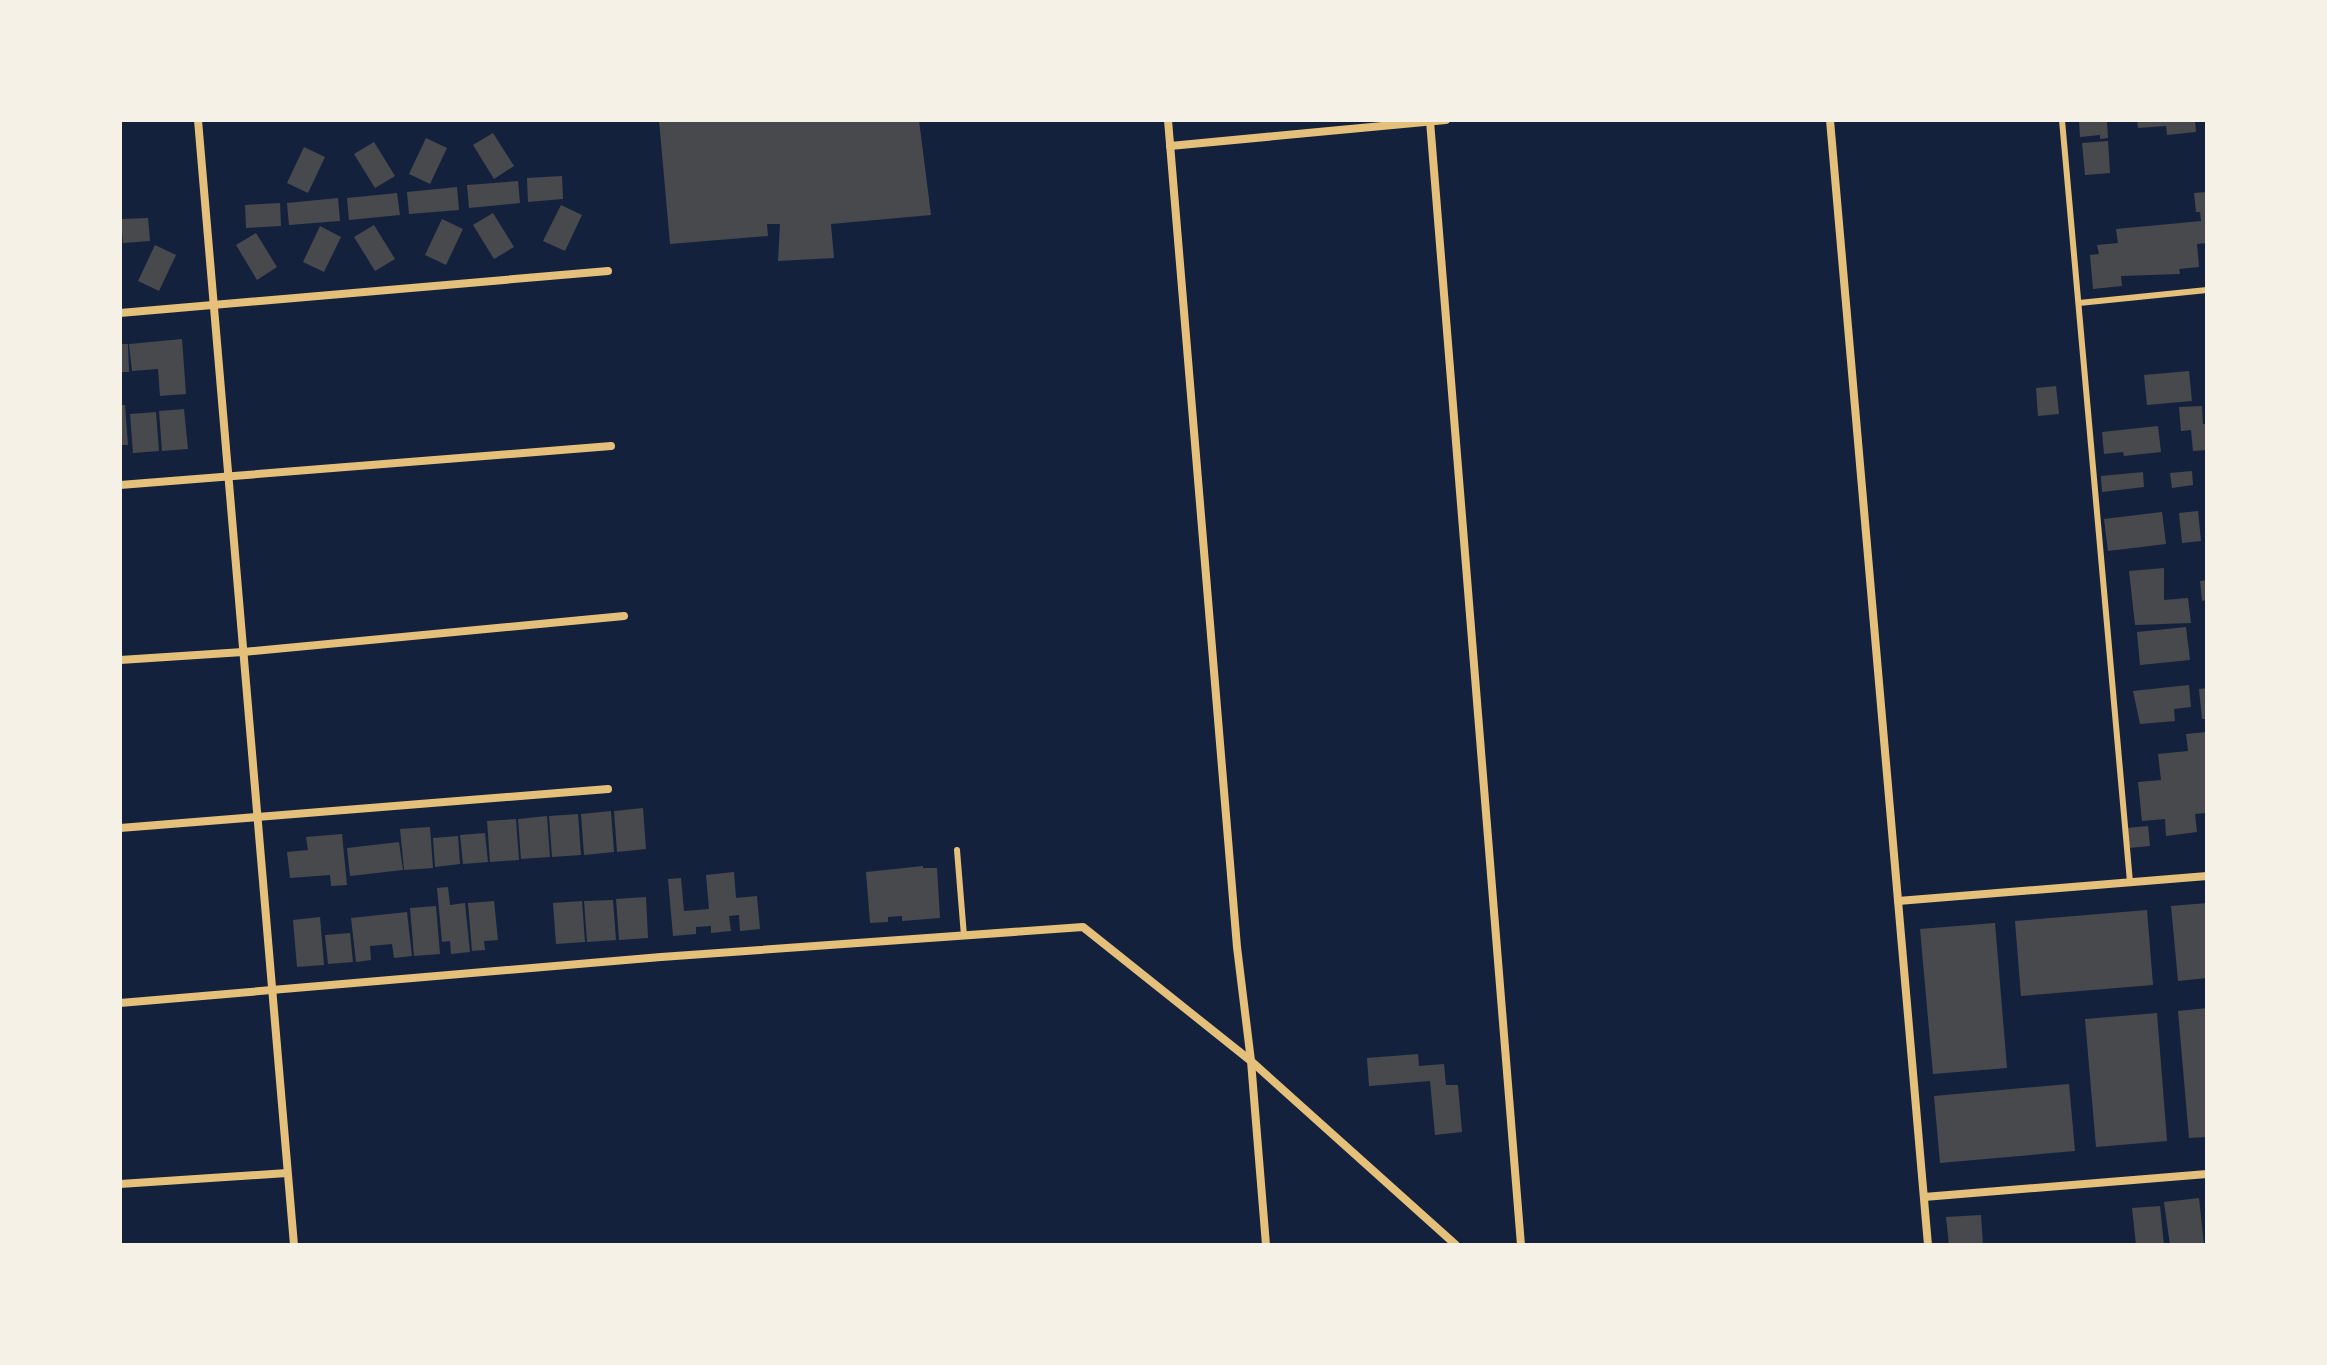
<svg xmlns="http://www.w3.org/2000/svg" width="2327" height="1365" viewBox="0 0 2327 1365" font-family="'Titillium Web',sans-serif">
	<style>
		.building { fill: #48494c }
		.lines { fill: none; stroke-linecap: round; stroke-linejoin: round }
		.service { stroke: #e5c07b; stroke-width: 6 }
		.minor { stroke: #e5c07b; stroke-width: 8 }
	</style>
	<rect width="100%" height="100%" fill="#14213d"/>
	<g class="building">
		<path d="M659,120H919L931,215L831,224L834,258L778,261L780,224H767L768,236L670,244Z"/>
		<path d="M2079,120H2107L2108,138L2100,139V135L2080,137Z"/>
		<path d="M2137,120H2195L2196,132L2167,135L2166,126L2138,128Z"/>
		<path d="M493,133L514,166L494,179L473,145Z"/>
		<path d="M426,138L447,148L430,184L409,174Z"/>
		<path d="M2108,141L2110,173L2085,175L2082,143Z"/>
		<path d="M374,142L395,176L375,188L354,154Z"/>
		<path d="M304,147L325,157L308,193L287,183Z"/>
		<path d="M562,176L563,199L528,202L527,178Z"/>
		<path d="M518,181L520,203L469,208L467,185Z"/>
		<path d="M457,187L459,210L409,214L407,192Z"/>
		<path d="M2207,192V243L2197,244L2199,267L2179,269L2180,274L2121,276L2122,286L2093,289L2090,255L2099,254L2097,245L2118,243L2116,229L2201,221L2200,212H2196L2194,193Z"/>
		<path d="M397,193L400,215L349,220L347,198Z"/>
		<path d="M338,198L340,221L289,225L287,203Z"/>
		<path d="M280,203L281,226L246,228L245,205Z"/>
		<path d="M561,205L582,215L565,251L543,241Z"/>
		<path d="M493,213L514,247L494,259L473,225Z"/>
		<path d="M148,218L150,241L123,243L121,219Z"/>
		<path d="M442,219L463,229L446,265L425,255Z"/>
		<path d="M374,225L395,259L375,271L354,237Z"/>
		<path d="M320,226L341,237L324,272L303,262Z"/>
		<path d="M256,233L277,267L257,280L236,245Z"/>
		<path d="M155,245L176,255L159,291L138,281Z"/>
		<path d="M182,339L186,394L160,396L158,369L132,371L129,344Z"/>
		<path d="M120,344H128L129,372H120Z"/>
		<path d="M2189,371L2192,401L2147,405L2144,375Z"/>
		<path d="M2056,386L2059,414L2038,416L2036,388Z"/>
		<path d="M120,405H125L128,445H120Z"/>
		<path d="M2202,406L2203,424H2207V450L2193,451L2191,430L2181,431L2179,407Z"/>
		<path d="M184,409L188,449L162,451L159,411Z"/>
		<path d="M156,412L159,451L133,453L130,414Z"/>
		<path d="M2158,426L2161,452L2124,456L2123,452L2104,454L2102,432Z"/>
		<path d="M2192,471L2193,485L2172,488L2170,473Z"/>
		<path d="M2143,472L2144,487L2102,492L2101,476Z"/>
		<path d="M2198,511L2201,541L2182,543L2179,513Z"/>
		<path d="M2162,512L2166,544L2108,551L2104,519Z"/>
		<path d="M2164,568V600L2188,598L2191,623L2135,625L2129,571Z"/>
		<path d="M2207,580V600L2202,601L2200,581Z"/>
		<path d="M2186,627L2190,660L2140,665L2137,632Z"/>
		<path d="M2189,685L2191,707L2174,709L2175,721L2140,724L2133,691Z"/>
		<path d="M2207,688V719H2202L2199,689Z"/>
		<path d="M2207,732V813L2195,814L2197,832L2166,836L2165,819L2142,821L2138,782L2161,780L2158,754L2188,751L2186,734Z"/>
		<path d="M643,808L646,849L617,852L614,811Z"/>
		<path d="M611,811L614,852L584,855L581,814Z"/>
		<path d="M578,814L581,855L552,857L549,816Z"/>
		<path d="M547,816L550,857L521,859L518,819Z"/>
		<path d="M516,819L519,860L490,862L487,821Z"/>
		<path d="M2148,826L2150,846L2129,848L2127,828Z"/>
		<path d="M430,827L433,868L404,870L400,829Z"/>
		<path d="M485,833L488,862L463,864L460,835Z"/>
		<path d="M342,834L347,885L331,886L330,875L290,878L287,852L308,850L306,837Z"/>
		<path d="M458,836L460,864L435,867L433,838Z"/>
		<path d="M399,842L403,870L350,876L347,848Z"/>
		<path d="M923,866V868H937L940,918L902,921V916L888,917V922L870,923L866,872Z"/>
		<path d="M734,872L736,898L757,896L760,929L740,931L739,915L729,916L731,931L711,933V926L696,927V934L673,936L668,879L681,878L684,911L709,909L706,875Z"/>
		<path d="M448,887L450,905L465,903L470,952L451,954L450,941L442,942L437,888Z"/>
		<path d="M646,897L648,938L619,940L616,899Z"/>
		<path d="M613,900L616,940L587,942L584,901Z"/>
		<path d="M494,901L498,940L484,941L485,950L472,951L468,903Z"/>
		<path d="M582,901L585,942L556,944L553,903Z"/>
		<path d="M2207,903V978L2178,981L2171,906Z"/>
		<path d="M436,906L440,954L414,956L410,908Z"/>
		<path d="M2147,910L2153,985L2021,996L2015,921Z"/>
		<path d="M407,912L412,956L394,958L392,944L370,946L371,960L356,962L351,918Z"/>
		<path d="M320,917L324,965L297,967L293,920Z"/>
		<path d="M1995,923L2007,1068L1933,1074L1920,929Z"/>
		<path d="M350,933L353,962L328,964L325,935Z"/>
		<path d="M2207,1008V1137L2189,1138L2178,1011Z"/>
		<path d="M2157,1013L2167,1141L2096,1147L2085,1019Z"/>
		<path d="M1418,1054L1419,1066L1444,1064L1446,1085H1458L1462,1132L1435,1135L1430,1081L1369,1086L1367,1058Z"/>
		<path d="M2069,1084L2075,1151L1940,1163L1934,1096Z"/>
		<path d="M2199,1198L2204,1245H2170L2164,1202Z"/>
		<path d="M2160,1206L2164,1245H2136L2132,1208Z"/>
		<path d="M1981,1215L1983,1245H1949L1946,1217Z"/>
	</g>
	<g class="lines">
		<g class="service">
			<path d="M2062,120L2130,882"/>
			<path d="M2079,303L2207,290"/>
			<path d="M957,850L964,936"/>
		</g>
		<g class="minor">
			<path d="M198,120L294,1245"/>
			<path d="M1168,120L1237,947L1251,1061L1266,1245"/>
			<path d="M1830,120L1928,1245"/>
			<path d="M1430,121L1521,1245"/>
			<path d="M1170,146L1446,120"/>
			<path d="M120,313L608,271"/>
			<path d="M120,485L611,446"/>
			<path d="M120,660L243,652L624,616"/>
			<path d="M120,828L608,789"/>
			<path d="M1898,901L2207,876"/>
			<path d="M120,1003L661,957L1083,927L1251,1061L1456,1245"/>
			<path d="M120,1184L287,1173"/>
			<path d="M1924,1197L2207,1174"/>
		</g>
	</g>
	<rect width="2327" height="1365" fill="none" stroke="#f6f1e7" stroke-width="244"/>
</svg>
